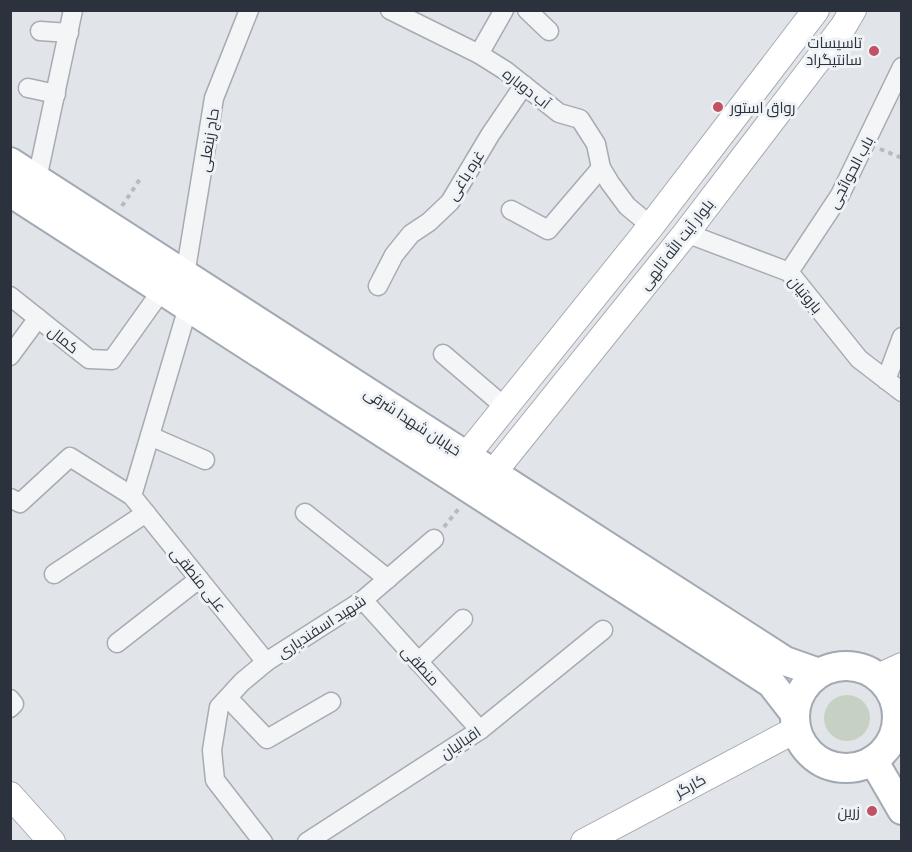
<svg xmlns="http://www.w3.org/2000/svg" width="912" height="852" viewBox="0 0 912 852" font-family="Barlow,Cairo,sans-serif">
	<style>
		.green { fill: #c7d1c3 }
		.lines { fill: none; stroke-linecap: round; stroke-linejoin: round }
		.street-casing { stroke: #a7abb2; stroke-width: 21 }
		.secondary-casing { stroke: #a7abb2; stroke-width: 28 }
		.primary-casing { stroke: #a1a9b3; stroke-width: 32 }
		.path { stroke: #b7bac0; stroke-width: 4; stroke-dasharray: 4.5 4.5; stroke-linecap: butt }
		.street { stroke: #f3f5f7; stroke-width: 18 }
		.secondary { stroke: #fff; stroke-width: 26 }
		.primary { stroke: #fff; stroke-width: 28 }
		.poi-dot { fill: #c25164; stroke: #f0f3f6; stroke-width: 2 }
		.labels { text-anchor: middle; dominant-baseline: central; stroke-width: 6; stroke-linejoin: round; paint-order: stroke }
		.poi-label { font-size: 15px; fill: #2b323e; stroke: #f0f3f6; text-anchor: end }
		.street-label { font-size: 15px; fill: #2b323e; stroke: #f0f3f6 }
	</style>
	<rect width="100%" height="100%" fill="#e1e4e8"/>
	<circle class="green" cx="847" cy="718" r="23"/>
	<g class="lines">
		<defs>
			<g id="street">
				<path d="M390,10L479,54L506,71L559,113L580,119L596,144L601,168L610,183L627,206L651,226"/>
				<path d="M527,10L549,31"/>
				<path d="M40,31L69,33"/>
				<path d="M479,54L504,10"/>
				<path d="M28,88L56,94"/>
				<path d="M37,179L73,10"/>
				<path d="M511,210L548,230L601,168"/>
				<path d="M686,233L789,272L859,359L902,392"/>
				<path d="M789,272L840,195L902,67"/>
				<path d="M185,275L214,98L249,10"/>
				<path d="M378,286L394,255L411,234L429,222L450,202L490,135L524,85"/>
				<path d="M10,296L89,359L112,360L162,290"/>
				<path d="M443,354L505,407"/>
				<path d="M10,356L38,318"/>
				<path d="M886,380L902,337"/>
				<path d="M150,436L205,460"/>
				<path d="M132,496L188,307"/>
				<path d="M10,498L20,503L70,457L132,496L266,662"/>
				<path d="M305,513L388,579"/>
				<path d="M54,574L146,513"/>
				<path d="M363,600L480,730"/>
				<path d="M117,643L199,579"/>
				<path d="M418,662L463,619"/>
				<path d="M228,698L267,739L331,702"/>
				<path d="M10,699L14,704L10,708"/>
				<path d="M263,842L215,780L212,750L219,707L242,682L266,662L363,600L434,539"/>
				<path d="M307,842L480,730L603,630"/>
			</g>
			<g id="secondary">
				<path d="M466,456L651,226L816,10"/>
				<path d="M493,473L686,233L843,27L853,10"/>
				<path d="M878,677L902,666"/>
				<path d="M10,795L52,842"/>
				<path d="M584,842L797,729"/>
			</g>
			<g id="primary">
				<path d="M10,162L785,661L819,673"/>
				<path d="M10,192L771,683L795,714"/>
				<circle cx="846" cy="717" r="51"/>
				<path d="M873,760L902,810"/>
			</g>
		</defs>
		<use href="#street" class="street-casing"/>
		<use href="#secondary" class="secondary-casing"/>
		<use href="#primary" class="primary-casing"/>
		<g class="path">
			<path d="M880,149L902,158"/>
			<path d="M122,206L140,179"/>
			<path d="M444,527L460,507"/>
		</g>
		<use href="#street" class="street"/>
		<use href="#secondary" class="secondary"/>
		<use href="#primary" class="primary"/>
	</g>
	<g class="poi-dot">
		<circle cx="874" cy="51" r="6"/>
		<circle cx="718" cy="107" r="6"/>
		<circle cx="872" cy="811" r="6"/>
	</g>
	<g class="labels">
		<g class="poi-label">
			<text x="862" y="42">تاسیسات<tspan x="862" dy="17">سانتیگراد</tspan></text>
			<text x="730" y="107" text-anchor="start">رواق استور</text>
			<text x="860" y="811">زرین</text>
		</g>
		<g class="street-label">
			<text transform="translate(527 88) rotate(38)">آب دوباره</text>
			<text transform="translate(208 140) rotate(-81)">حاج زینعلی</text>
			<text transform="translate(850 172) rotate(-62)">باب الحوائجی</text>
			<text transform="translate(465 175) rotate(-58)">غره باغی</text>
			<text transform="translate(676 244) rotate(-52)">بلوار آیت الله تالهی</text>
			<text transform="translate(806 294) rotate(50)">باروتیان</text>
			<text transform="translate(64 339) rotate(39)">کمال</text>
			<text transform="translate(413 421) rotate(33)">خیابان شهدا شرقی</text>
			<text transform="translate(199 579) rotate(51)">علی منطقی</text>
			<text transform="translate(321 626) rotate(-33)">شهید اسفندیاری</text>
			<text transform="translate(421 665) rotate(48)">منطقی</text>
			<text transform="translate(460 742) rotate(-34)">اقبالیان</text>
			<text transform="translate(690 785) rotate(-28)">کارگر</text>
		</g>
	</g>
	<rect width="912" height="852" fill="none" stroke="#2b323e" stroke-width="24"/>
</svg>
